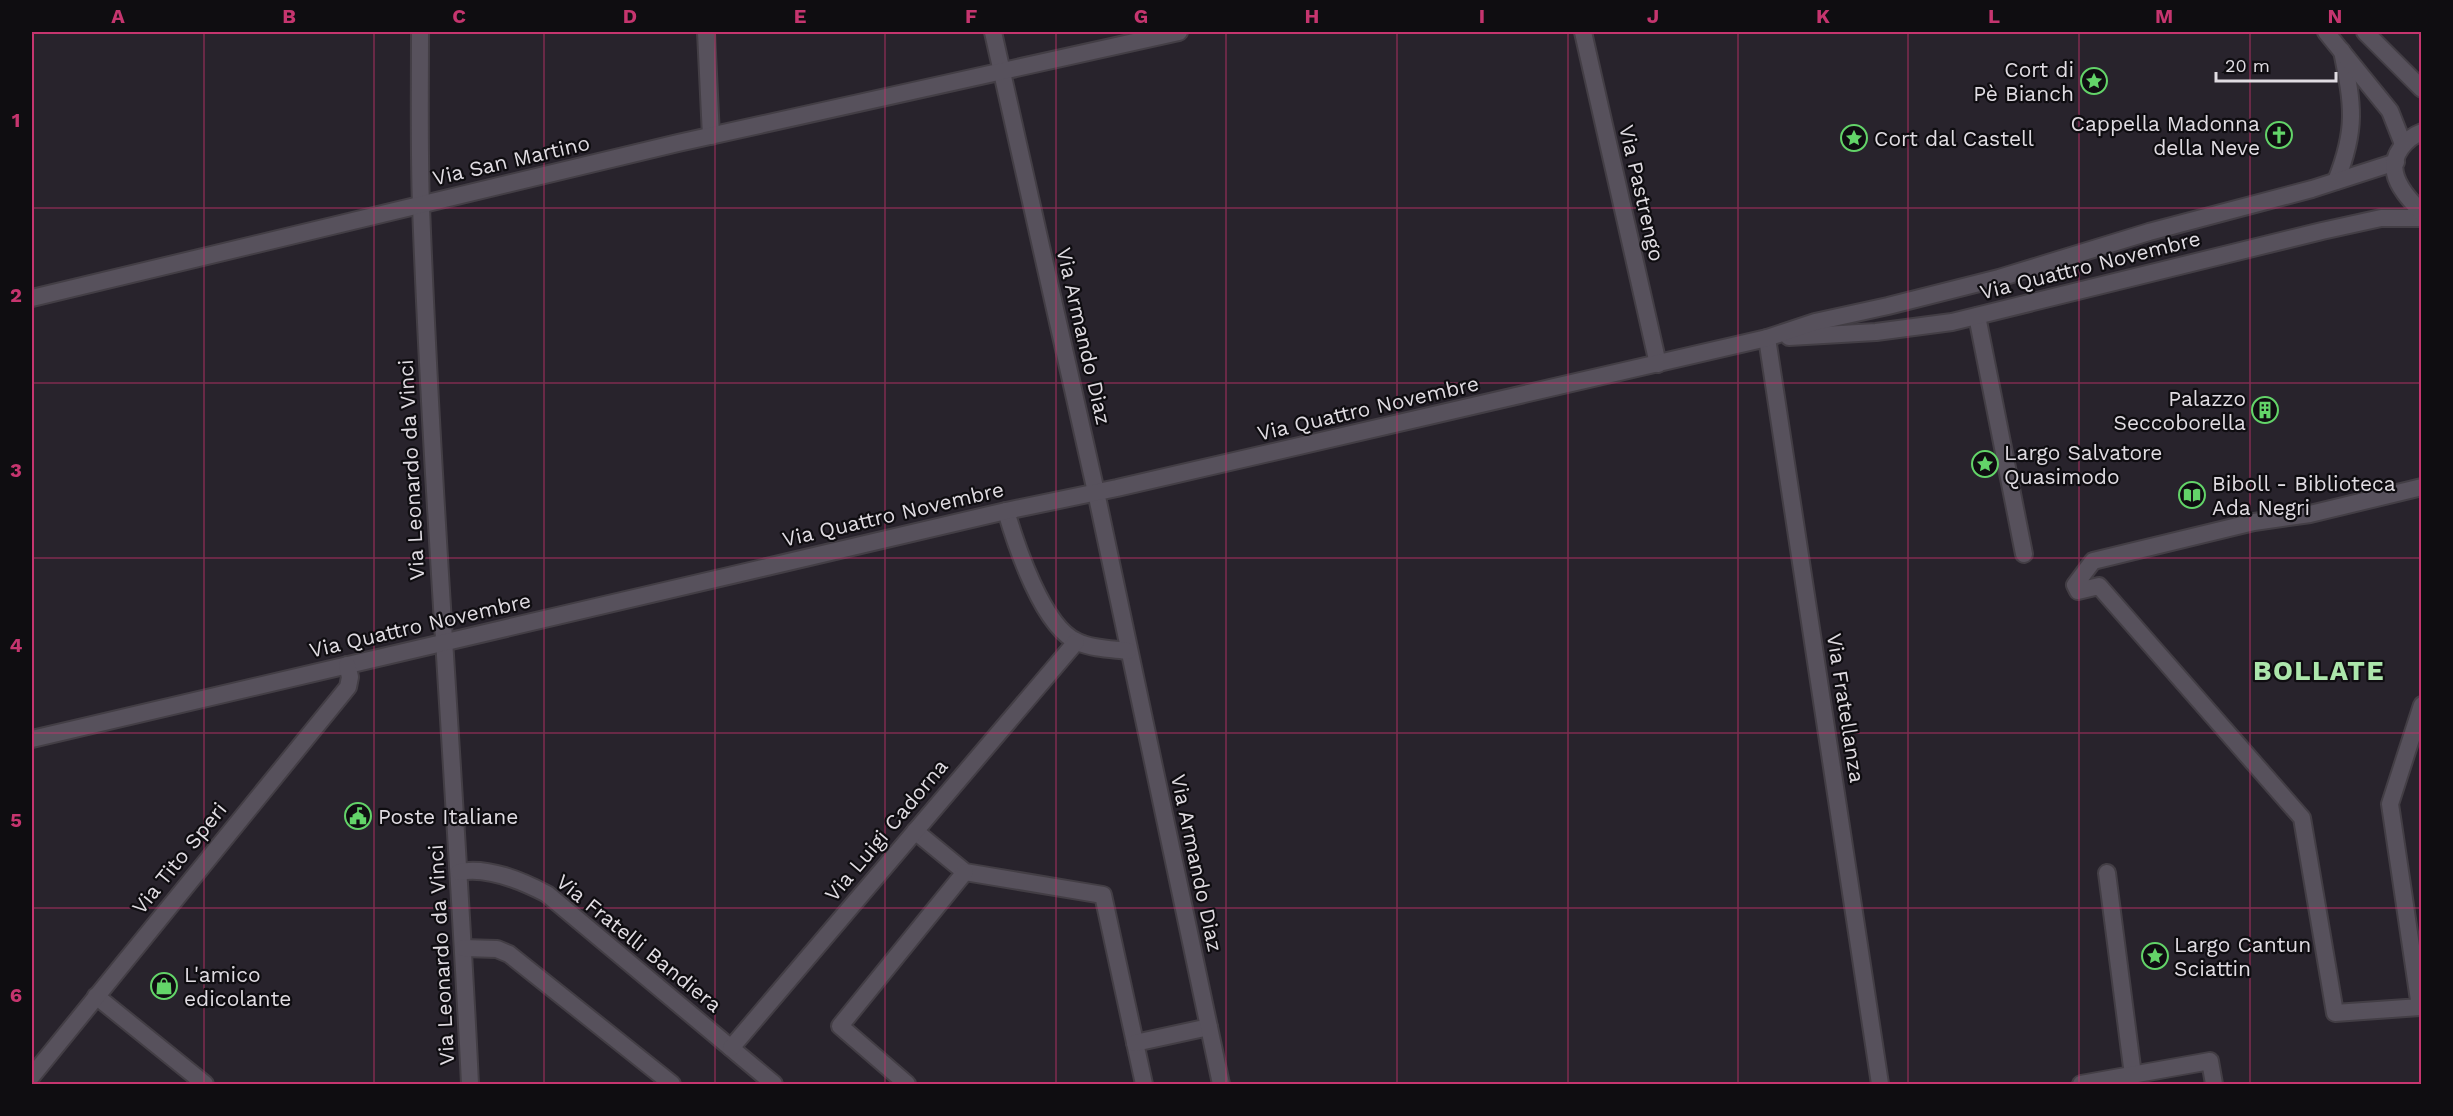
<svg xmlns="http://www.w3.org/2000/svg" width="2453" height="1116" viewBox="0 0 2453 1116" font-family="'Work Sans',sans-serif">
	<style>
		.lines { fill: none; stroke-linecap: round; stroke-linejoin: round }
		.service-casing { stroke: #433e45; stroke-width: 20 }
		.pedestrian-casing { stroke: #433e45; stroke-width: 20 }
		.minor-casing { stroke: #433e45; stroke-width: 20 }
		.tertiary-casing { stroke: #433e45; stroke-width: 20 }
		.service { stroke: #57515c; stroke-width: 16 }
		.pedestrian { stroke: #57515c; stroke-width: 16 }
		.minor { stroke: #57515c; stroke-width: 16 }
		.tertiary { stroke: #57515c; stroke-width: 16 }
		.grid { fill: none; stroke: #c6356f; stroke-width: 1.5; stroke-opacity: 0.55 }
		.labels { text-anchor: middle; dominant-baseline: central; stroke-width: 4.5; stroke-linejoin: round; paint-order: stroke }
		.poi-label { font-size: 21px; fill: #e0dce2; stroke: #0f0d11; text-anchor: start }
		.street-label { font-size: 21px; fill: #e0dce2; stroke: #0f0d11 }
		.district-label { font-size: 27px; font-weight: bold; letter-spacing: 1.5px; fill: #ace6ab; stroke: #0f0d11 }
		.neatline { fill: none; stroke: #c6356f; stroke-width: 2 }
		.grid-label { font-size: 20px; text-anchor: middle; font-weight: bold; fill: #c6356f }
	</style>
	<rect width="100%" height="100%" fill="#28232c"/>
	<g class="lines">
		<defs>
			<g id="service">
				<path d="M915,831L965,872L1103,895L1144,1084"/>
				<path d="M1135,1043L1209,1027"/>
				<path d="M907,1084L840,1026L965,872"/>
			</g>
			<path id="pedestrian" d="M2422,487L2310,514L2254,522L2093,561L2075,585L2078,591L2099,586L2302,818L2335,1013L2420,1007L2390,804L2422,705"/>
			<g id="minor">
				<path d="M420,32C420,90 419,148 421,206C432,499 456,792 470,1084"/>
				<path d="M706,32L711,136"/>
				<path d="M993,32L1096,492L1221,1084"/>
				<path d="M1583,32L1658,364"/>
				<path d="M2336,181C2357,129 2353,105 2342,51"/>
				<path d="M32,298L678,143L1179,32"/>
				<path d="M1977,316L2024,554"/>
				<path d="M1789,337L1876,332L1952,322L2322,231L2381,218H2422"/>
				<path d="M1767,338L1880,1084"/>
				<path d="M1006,511C1016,545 1043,628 1078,642C1093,649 1112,649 1128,651"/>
				<path d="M32,739L1006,511L1117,488L1767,338L1815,322L1888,306L1999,278L2149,232L2312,189L2396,162"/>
				<path d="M459,872C488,866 522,881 547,894L774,1084"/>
				<path d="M2107,873L2133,1075"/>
				<path d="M463,948L497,949L509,954L672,1084"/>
				<path d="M96,996L205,1084"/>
				<path d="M731,1048L1076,642"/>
				<path d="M32,1076L348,687L350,677L347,665"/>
				<path d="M2081,1084L2210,1061L2214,1084"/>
			</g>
			<g id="tertiary">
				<path d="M2326,32L2390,111L2403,144"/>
				<path d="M2365,32L2422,89"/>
				<path d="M2422,132C2406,138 2391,155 2395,173C2398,188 2412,202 2422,213"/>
			</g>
		</defs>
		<use href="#service" class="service-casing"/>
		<use href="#pedestrian" class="pedestrian-casing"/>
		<use href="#minor" class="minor-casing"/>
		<use href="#tertiary" class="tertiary-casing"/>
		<use href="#service" class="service"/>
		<use href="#pedestrian" class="pedestrian"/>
		<use href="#minor" class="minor"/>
		<use href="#tertiary" class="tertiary"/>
	</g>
	<path class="grid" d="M204,32V1084M374,32V1084M544,32V1084M715,32V1084M885,32V1084M1056,32V1084M1226,32V1084M1397,32V1084M1568,32V1084M1738,32V1084M1908,32V1084M2079,32V1084M2250,32V1084M32,208H2422M32,383H2422M32,558H2422M32,733H2422M32,908H2422"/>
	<defs>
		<symbol id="sight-ring" viewBox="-11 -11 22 22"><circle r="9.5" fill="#0f0d11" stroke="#63d469" stroke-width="1.5"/><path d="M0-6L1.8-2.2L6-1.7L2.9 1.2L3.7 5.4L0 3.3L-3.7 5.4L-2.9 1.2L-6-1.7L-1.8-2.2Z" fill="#63d469"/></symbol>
		<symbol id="church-ring" viewBox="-11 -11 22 22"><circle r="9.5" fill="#0f0d11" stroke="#63d469" stroke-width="1.5"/><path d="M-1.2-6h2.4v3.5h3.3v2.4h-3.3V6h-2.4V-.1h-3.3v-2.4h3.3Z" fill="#63d469"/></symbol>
		<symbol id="building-ring" viewBox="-11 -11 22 22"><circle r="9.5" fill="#0f0d11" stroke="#63d469" stroke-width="1.5"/><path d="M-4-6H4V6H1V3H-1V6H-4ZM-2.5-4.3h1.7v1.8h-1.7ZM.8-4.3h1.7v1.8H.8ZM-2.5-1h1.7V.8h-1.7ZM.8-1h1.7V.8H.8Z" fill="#63d469"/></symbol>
		<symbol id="library-ring" viewBox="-11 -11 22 22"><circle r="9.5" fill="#0f0d11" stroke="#63d469" stroke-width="1.5"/><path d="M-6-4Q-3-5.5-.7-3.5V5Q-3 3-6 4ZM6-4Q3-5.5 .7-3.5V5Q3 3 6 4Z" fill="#63d469"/></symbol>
		<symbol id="civic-ring" viewBox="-11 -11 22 22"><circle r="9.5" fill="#0f0d11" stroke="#63d469" stroke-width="1.5"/><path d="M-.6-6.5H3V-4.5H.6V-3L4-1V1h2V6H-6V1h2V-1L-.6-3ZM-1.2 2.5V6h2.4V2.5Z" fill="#63d469"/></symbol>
		<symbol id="shop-ring" viewBox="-11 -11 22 22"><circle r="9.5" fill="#0f0d11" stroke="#63d469" stroke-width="1.5"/><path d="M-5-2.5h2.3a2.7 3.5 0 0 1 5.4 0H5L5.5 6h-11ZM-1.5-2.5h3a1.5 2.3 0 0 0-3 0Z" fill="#63d469"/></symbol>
	</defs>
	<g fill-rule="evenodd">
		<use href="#sight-ring" x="2079" y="66" width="30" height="30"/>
		<use href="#church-ring" x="2264" y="120" width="30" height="30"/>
		<use href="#sight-ring" x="1839" y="123" width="30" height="30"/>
		<use href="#building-ring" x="2250" y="395" width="30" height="30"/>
		<use href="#sight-ring" x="1970" y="449" width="30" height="30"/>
		<use href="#library-ring" x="2177" y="480" width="30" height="30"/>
		<use href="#civic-ring" x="343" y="801" width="30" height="30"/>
		<use href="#sight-ring" x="2140" y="941" width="30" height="30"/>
		<use href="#shop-ring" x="149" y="971" width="30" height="30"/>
	</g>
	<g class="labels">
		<g class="poi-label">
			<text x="2074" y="69" text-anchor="end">Cort di<tspan x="2074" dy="24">Pè Bianch</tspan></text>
			<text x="2260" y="123" text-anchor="end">Cappella Madonna<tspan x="2260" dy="24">della Neve</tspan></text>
			<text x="1874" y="138">Cort dal Castell</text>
			<text x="2246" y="398" text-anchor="end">Palazzo<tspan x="2246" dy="24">Seccoborella</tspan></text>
			<text x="2004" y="452">Largo Salvatore<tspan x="2004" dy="24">Quasimodo</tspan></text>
			<text x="2212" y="483">Biboll - Biblioteca<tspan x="2212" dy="24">Ada Negri</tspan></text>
			<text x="378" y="816">Poste Italiane</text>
			<text x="2174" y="944">Largo Cantun<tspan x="2174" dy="24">Sciattin</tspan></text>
			<text x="184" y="974">L'amico<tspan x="184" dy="24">edicolante</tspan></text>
		</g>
		<g class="street-label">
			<text transform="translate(511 160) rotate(-13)">Via San Martino</text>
			<text transform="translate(1642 193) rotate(77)">Via Pastrengo</text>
			<text transform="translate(2090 265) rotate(-14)">Via Quattro Novembre</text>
			<text transform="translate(1084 336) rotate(77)">Via Armando Diaz</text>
			<text transform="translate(1368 408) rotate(-13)">Via Quattro Novembre</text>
			<text transform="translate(411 470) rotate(-93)">Via Leonardo da Vinci</text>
			<text transform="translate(893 514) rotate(-13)">Via Quattro Novembre</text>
			<text transform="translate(420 625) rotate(-13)">Via Quattro Novembre</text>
			<text transform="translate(1846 708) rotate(81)">Via Fratellanza</text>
			<text transform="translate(886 830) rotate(-50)">Via Luigi Cadorna</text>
			<text transform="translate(179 858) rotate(-51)">Via Tito Speri</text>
			<text transform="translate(1197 863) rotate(78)">Via Armando Diaz</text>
			<text transform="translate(639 943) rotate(39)">Via Fratelli Bandiera</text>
			<text transform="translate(441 955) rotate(-93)">Via Leonardo da Vinci</text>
		</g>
		<g class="district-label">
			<text x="2319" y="671">BOLLATE</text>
		</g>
	</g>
	<rect width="2453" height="1116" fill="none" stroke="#0f0d11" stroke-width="66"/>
	<path d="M2216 72v9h120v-9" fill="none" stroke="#e0dce2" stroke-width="3"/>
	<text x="2225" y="72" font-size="18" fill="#e0dce2" stroke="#0f0d11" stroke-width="4.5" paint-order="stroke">20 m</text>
	<rect x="33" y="33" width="2387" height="1050" class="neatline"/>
	<g class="grid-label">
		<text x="118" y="23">A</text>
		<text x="289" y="23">B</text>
		<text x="459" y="23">C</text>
		<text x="630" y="23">D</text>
		<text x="800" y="23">E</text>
		<text x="971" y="23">F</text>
		<text x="1141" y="23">G</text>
		<text x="1312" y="23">H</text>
		<text x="1482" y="23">I</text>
		<text x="1653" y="23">J</text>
		<text x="1823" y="23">K</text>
		<text x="1994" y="23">L</text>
		<text x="2164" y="23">M</text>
		<text x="2335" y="23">N</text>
		<text x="16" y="127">1</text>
		<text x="16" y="302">2</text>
		<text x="16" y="477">3</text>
		<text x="16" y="652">4</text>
		<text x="16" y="827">5</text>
		<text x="16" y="1002">6</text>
	</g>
</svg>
